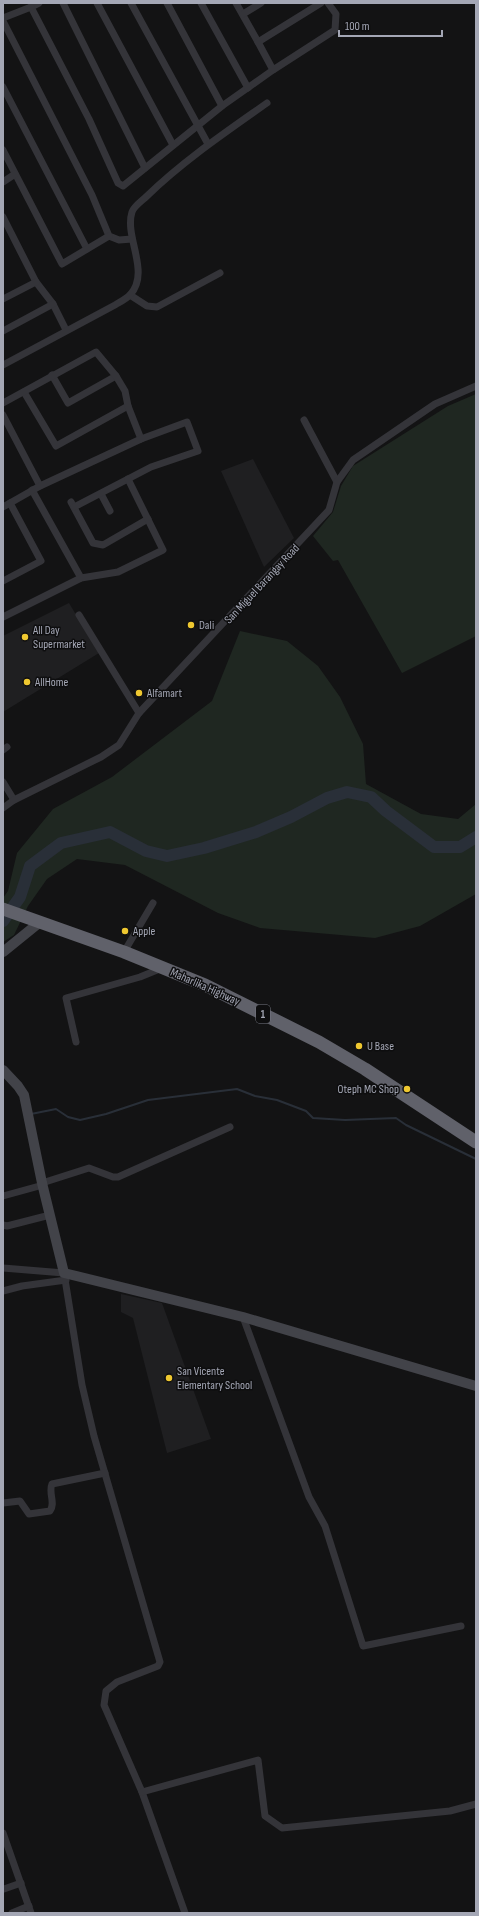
<svg xmlns="http://www.w3.org/2000/svg" width="479" height="1916" viewBox="0 0 479 1916" font-family="'Sofia Sans Condensed',sans-serif">
	<style>
		.built { fill: #1f1f21 }
		.green { fill: #1f2721 }
		.lines { fill: none; stroke-linecap: round; stroke-linejoin: round }
		.stream { stroke: #292f38; stroke-width: 2 }
		.river { stroke: #292f38; stroke-width: 12 }
		.street { stroke: #343439; stroke-width: 7 }
		.secondary { stroke: #424349; stroke-width: 10 }
		.highway { stroke: #60616a; stroke-width: 13 }
		.poi-dot { fill: #efc830; stroke: #0e0e0f; stroke-width: 1.5 }
		.labels { text-anchor: middle; dominant-baseline: central; stroke-width: 3; stroke-linejoin: round; paint-order: stroke }
		.shield { fill: #0e0e0f; stroke: #777983; stroke-width: 1 }
		.shield-label { font-size: 11px; font-weight: bold; fill: #a4a7b5 }
		.street-label { font-size: 12px; fill: #a4a7b5; stroke: #0e0e0f }
		.poi-label { font-size: 12px; fill: #a4a7b5; stroke: #0e0e0f; text-anchor: start }
	</style>
	<rect width="100%" height="100%" fill="#131314"/>
	<g class="built">
		<path d="M253,459L294,538L264,567L221,471Z"/>
		<path d="M69,603L99,653L3,712V636Z"/>
		<path d="M121,1294L162,1303L211,1439L167,1453L133,1318L121,1312Z"/>
	</g>
	<g class="green">
		<path d="M476,394V636L402,673L338,560L333,561L313,536L333,512L341,486L353,466L448,406Z"/>
		<path d="M240,631L287,641L318,666L340,697L363,744L366,784L421,814L458,819L476,804V894L420,926L375,938L260,928L218,913L125,865L77,859L47,879L28,906L14,935L3,942V898L8,891L17,853L53,809L112,777L212,701Z"/>
	</g>
	<g class="lines">
		<path class="stream" d="M31,1114L56,1109L68,1117L80,1120L106,1114L148,1100L237,1089L255,1096L277,1100L306,1111L313,1118L345,1120L396,1118L406,1125L476,1159"/>
		<path class="river" d="M3,921L20,897L30,866L61,843L110,832L146,851L167,856L204,848L256,832L291,817L327,798L347,792L371,797L386,811L434,847H460L476,837"/>
		<g class="street">
			<path d="M39,3L31,7L89,119L118,183L123,186L222,106"/>
			<path d="M63,3L145,168"/>
			<path d="M97,3L173,145"/>
			<path d="M131,3L208,144"/>
			<path d="M167,3L222,106L273,70"/>
			<path d="M201,3L248,88"/>
			<path d="M236,3L258,42"/>
			<path d="M321,3L258,42L273,70L335,30L336,14L328,3"/>
			<path d="M243,14L261,3"/>
			<path d="M3,18L31,7"/>
			<path d="M3,21L92,195L109,236L119,240L132,239"/>
			<path d="M3,87L87,249"/>
			<path d="M3,150L62,264L109,236"/>
			<path d="M3,182L15,174"/>
			<path d="M3,217L36,282L53,304L66,330"/>
			<path d="M130,295L147,306L157,307L220,273"/>
			<path d="M3,299L36,282"/>
			<path d="M3,331L53,304"/>
			<path d="M3,365L115,305C120,302 126,299 130,295C151,272 124,237 132,212C134,206 142,201 147,196C183,161 226,132 267,103"/>
			<path d="M52,375L68,403L116,376"/>
			<path d="M24,392L56,446L128,406"/>
			<path d="M3,403L96,352L116,376L125,391L128,406L141,439"/>
			<path d="M3,415L40,486"/>
			<path d="M304,420L337,482"/>
			<path d="M32,490L81,578"/>
			<path d="M101,494L110,511"/>
			<path d="M71,502L93,543L103,545L148,519"/>
			<path d="M3,507L40,486L141,439L187,422L198,451L151,467L74,507"/>
			<path d="M3,581L41,561L10,503"/>
			<path d="M79,615L139,713"/>
			<path d="M3,617L81,578L118,572L163,550L128,479"/>
			<path d="M3,750L7,747"/>
			<path d="M3,782L14,800"/>
			<path d="M3,808L14,800L101,757L119,745L139,713L329,510L337,482L353,460L435,404L476,386"/>
			<path d="M124,952L153,903"/>
			<path d="M76,1042L66,998L140,977L162,968"/>
			<path d="M42,1183L89,1168L113,1177H118L230,1127"/>
			<path d="M3,1196L43,1185"/>
			<path d="M3,1225L7,1226L50,1215"/>
			<path d="M3,1268L64,1273L82,1385L94,1436L160,1662L158,1666L117,1682L106,1691L104,1705L142,1792L185,1913"/>
			<path d="M3,1291L22,1286L66,1280"/>
			<path d="M243,1317L309,1497L325,1526L363,1646L461,1626"/>
			<path d="M3,1503L20,1501L29,1514L50,1511C56,1503 48,1493 52,1484L105,1473"/>
			<path d="M142,1792L258,1760L265,1816L282,1828L450,1811L476,1804"/>
			<path d="M3,1833L31,1913"/>
			<path d="M4,1889L21,1883"/>
			<path d="M12,1913L29,1906"/>
		</g>
		<g class="secondary">
			<path d="M3,952L40,922"/>
			<path d="M3,1070L18,1086L24,1095L42,1183L64,1273L243,1317L476,1386"/>
		</g>
		<path class="highway" d="M3,909L124,952L205,985L319,1042L365,1069L476,1142"/>
	</g>
	<g class="poi-dot">
		<circle cx="191" cy="625" r="4"/>
		<circle cx="25" cy="637" r="4"/>
		<circle cx="27" cy="682" r="4"/>
		<circle cx="139" cy="693" r="4"/>
		<circle cx="125" cy="931" r="4"/>
		<circle cx="359" cy="1046" r="4"/>
		<circle cx="407" cy="1089" r="4"/>
		<circle cx="169" cy="1378" r="4"/>
	</g>
	<g class="labels">
		<rect class="shield" x="256" y="1005" width="14" height="18" rx="3"/>
		<g class="shield-label">
			<text x="263" y="1014">1</text>
		</g>
		<g class="street-label">
			<text transform="translate(262 584) rotate(-47)">San Miguel Barangay Road</text>
			<text transform="translate(205 987) rotate(24)">Maharlika Highway</text>
		</g>
		<g class="poi-label">
			<text x="199" y="625">Dali</text>
			<text x="33" y="630">All Day<tspan x="33" dy="14">Supermarket</tspan></text>
			<text x="35" y="682">AllHome</text>
			<text x="147" y="693">Alfamart</text>
			<text x="133" y="931">Apple</text>
			<text x="367" y="1046">U Base</text>
			<text x="399" y="1089" text-anchor="end">Oteph MC Shop</text>
			<text x="177" y="1371">San Vicente<tspan x="177" dy="14">Elementary School</tspan></text>
		</g>
	</g>
	<rect width="479" height="1916" fill="none" stroke="#a4a7b5" stroke-width="8"/>
	<path d="M339 30v6h103v-6" fill="none" stroke="#a4a7b5" stroke-width="2"/>
	<text x="345" y="30" font-size="12" fill="#a4a7b5" stroke="#0e0e0f" stroke-width="3" paint-order="stroke">100 m</text>
</svg>
